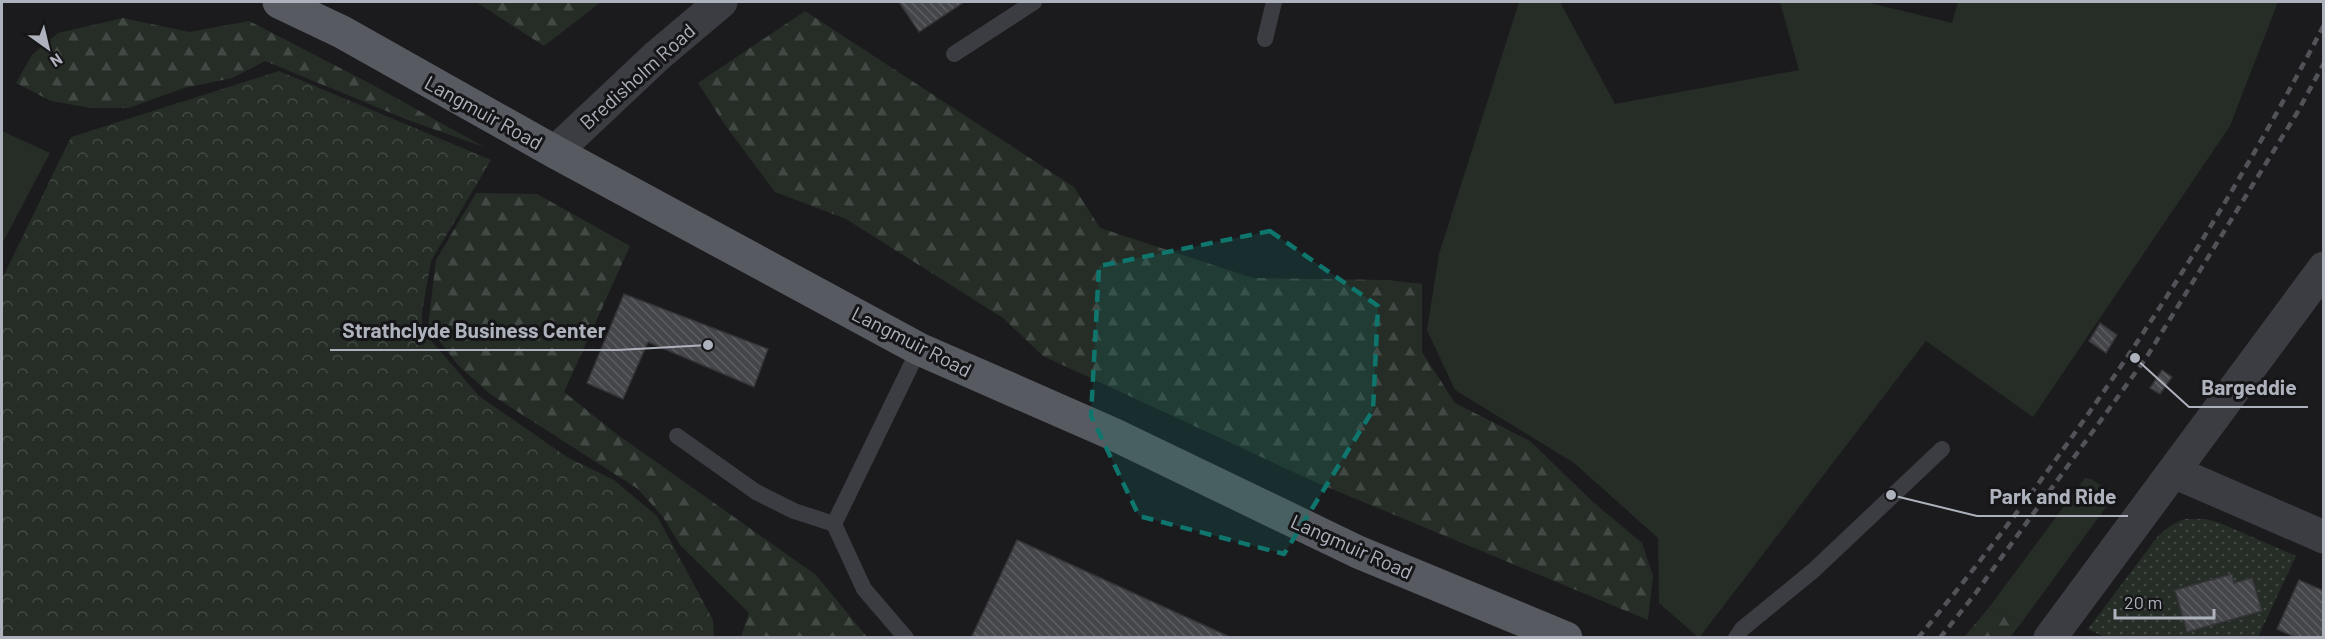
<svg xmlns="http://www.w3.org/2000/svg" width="2325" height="639" viewBox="0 0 2325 639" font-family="Barlow,sans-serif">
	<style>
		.grass { fill: #252d26 }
		.forest { fill: url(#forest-firs) }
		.park { fill: url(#park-crowns) }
		.garden { fill: url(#garden-dots) }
		.building { fill: url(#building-back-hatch); stroke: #353539; stroke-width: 1.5 }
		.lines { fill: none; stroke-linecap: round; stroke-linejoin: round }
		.service { stroke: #3c3d42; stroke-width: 16 }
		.minor { stroke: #3c3d42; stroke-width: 33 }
		.primary { stroke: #585a61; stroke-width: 33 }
		.rail { stroke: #515359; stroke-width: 4.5; stroke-dasharray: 8 6; stroke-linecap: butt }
		.marked { fill: #0f766e; fill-opacity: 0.2; stroke: #0f766e; stroke-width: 4.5; stroke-dasharray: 12 8; stroke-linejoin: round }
		.labels { text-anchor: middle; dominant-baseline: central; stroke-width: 6; stroke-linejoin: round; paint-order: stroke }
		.street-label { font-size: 20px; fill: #aeb2bc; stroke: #161618 }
		.leader { fill: none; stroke: #aeb2bc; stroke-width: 2 }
		.callout-dot { fill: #aeb2bc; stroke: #161618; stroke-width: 2 }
		.callout-label { font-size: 21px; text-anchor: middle; font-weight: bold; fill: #aeb2bc; stroke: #161618; stroke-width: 6; stroke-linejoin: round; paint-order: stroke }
	</style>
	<defs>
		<pattern id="forest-firs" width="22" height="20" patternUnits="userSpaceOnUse" patternTransform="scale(1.5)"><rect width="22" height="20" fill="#252d26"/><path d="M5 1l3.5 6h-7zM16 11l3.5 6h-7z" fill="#424944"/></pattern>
		<pattern id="park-crowns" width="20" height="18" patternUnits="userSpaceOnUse" patternTransform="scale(1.5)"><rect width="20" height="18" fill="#252d26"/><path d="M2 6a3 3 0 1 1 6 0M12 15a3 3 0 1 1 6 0" fill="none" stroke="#424944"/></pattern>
		<pattern id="garden-dots" width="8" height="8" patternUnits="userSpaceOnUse" patternTransform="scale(1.5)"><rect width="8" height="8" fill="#252d26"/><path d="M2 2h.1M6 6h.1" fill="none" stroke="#424944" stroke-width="1.8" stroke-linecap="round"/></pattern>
		<pattern id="building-back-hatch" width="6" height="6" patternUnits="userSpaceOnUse" patternTransform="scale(1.5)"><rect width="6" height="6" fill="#45464a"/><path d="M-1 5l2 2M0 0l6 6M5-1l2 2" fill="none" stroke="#5d5e62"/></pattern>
	</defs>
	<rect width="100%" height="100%" fill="#1b1b1d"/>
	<g class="grass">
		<path d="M1519,2H1560L1615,104L1799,70L1780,2H1866L1952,23L1958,2H2278L2230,126L2033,417L1926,341L1699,638L1659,603L1658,538L1574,463L1455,390L1427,330L1439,254Z"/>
		<path d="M2,131L50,153L2,244Z"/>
		<path d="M2085,478L2091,479L2115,495L2022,622L1987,610Z"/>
	</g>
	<g class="forest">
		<path d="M476,2H601L544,46Z"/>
		<path d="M805,11L1074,187L1100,228L1253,278L1386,280L1422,284V352L1455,403L1530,441L1593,502L1642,543L1653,576L1648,620L1315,482L1043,356L1003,318L846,219L775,192L725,125L698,83Z"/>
		<path d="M123,18L189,32L249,21L371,84L484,147L408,120L265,61L232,78L184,88L129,108H91L51,101L16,83L32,55L58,33Z"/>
		<path d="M476,193L537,194L630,246L564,392L618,435L816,575L867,637H741L749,613L680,545L663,517L638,489L490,394L458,365L428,326L436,260Z"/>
		<path d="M1987,610L2022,622L2010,637H1964Z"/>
	</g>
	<path class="park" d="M279,71L491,160L431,261L422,312V330L479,396L567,457L614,480L657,516L713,620L714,637H2V279L71,137Z"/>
	<path class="garden" d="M2184,519H2206L2220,523L2296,556L2258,637L2107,638L2088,629L2158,536L2170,526Z"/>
	<g class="building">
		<path d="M899,2H964L919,32Z"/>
		<path d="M624,294L768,349L754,387L648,342L623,399L587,383Z"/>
		<path d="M2100,323L2117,335L2106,353L2089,341Z"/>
		<path d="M2162,370L2172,377L2160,394L2150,388Z"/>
		<path d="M1017,540L1232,638H971Z"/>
		<path d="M2232,574L2234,583L2252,578L2262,611L2187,632L2175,590Z"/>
		<path d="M2299,580L2324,591V638H2297L2277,629Z"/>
	</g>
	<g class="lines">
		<g class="service">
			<path d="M1265,39L1274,2"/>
			<path d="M954,54L1034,2"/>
			<path d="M677,436L756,492L794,511L834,524"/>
			<path d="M906,638L864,589L834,524L919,349"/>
			<path d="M1736,638L1742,629L1814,570L1942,449"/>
		</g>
		<g class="minor">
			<path d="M555,152L657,56L721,2"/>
			<path d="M2174,472L2324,537"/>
			<path d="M2050,638L2324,268"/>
		</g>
		<path class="primary" d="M279,2L342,32L555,152L919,349L1113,434L1358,552L1566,638"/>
		<g class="rail">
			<path d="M1918,638C2074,449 2211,242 2324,25"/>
			<path d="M1940,638L1975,594L2146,358L2297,113L2324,63"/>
		</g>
	</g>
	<path class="marked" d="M1270,231L1378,306L1373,410L1284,554L1139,516L1091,416L1099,266Z"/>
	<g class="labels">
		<g class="street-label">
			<text transform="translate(637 76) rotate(-42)">Bredisholm Road</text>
			<text transform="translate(484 112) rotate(29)">Langmuir Road</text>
			<text transform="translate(912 341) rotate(27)">Langmuir Road</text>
			<text transform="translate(1352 546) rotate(24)">Langmuir Road</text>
		</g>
	</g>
	<path class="leader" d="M708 345L618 350H330M2135 358L2189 407H2308M1891 495L1977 516H2128"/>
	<g class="callout-dot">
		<circle cx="708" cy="345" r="6"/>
		<circle cx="2135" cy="358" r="6"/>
		<circle cx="1891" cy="495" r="6"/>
	</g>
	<g class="callout-label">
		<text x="474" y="338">Strathclyde Business Center</text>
		<text x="2249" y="395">Bargeddie</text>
		<text x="2053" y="504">Park and Ride</text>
	</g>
	<rect width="2325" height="639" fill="none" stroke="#aeb2bc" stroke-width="6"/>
	<g transform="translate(48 48) rotate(146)" stroke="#161618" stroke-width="4.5" paint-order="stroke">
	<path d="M0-4.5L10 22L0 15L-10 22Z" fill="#aeb2bc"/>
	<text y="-9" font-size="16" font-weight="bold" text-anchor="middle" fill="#aeb2bc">N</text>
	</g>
	<path d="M2115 609v9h99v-9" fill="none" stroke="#aeb2bc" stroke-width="3"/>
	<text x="2124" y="609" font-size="18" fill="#aeb2bc" stroke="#161618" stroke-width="4.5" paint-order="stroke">20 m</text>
</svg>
